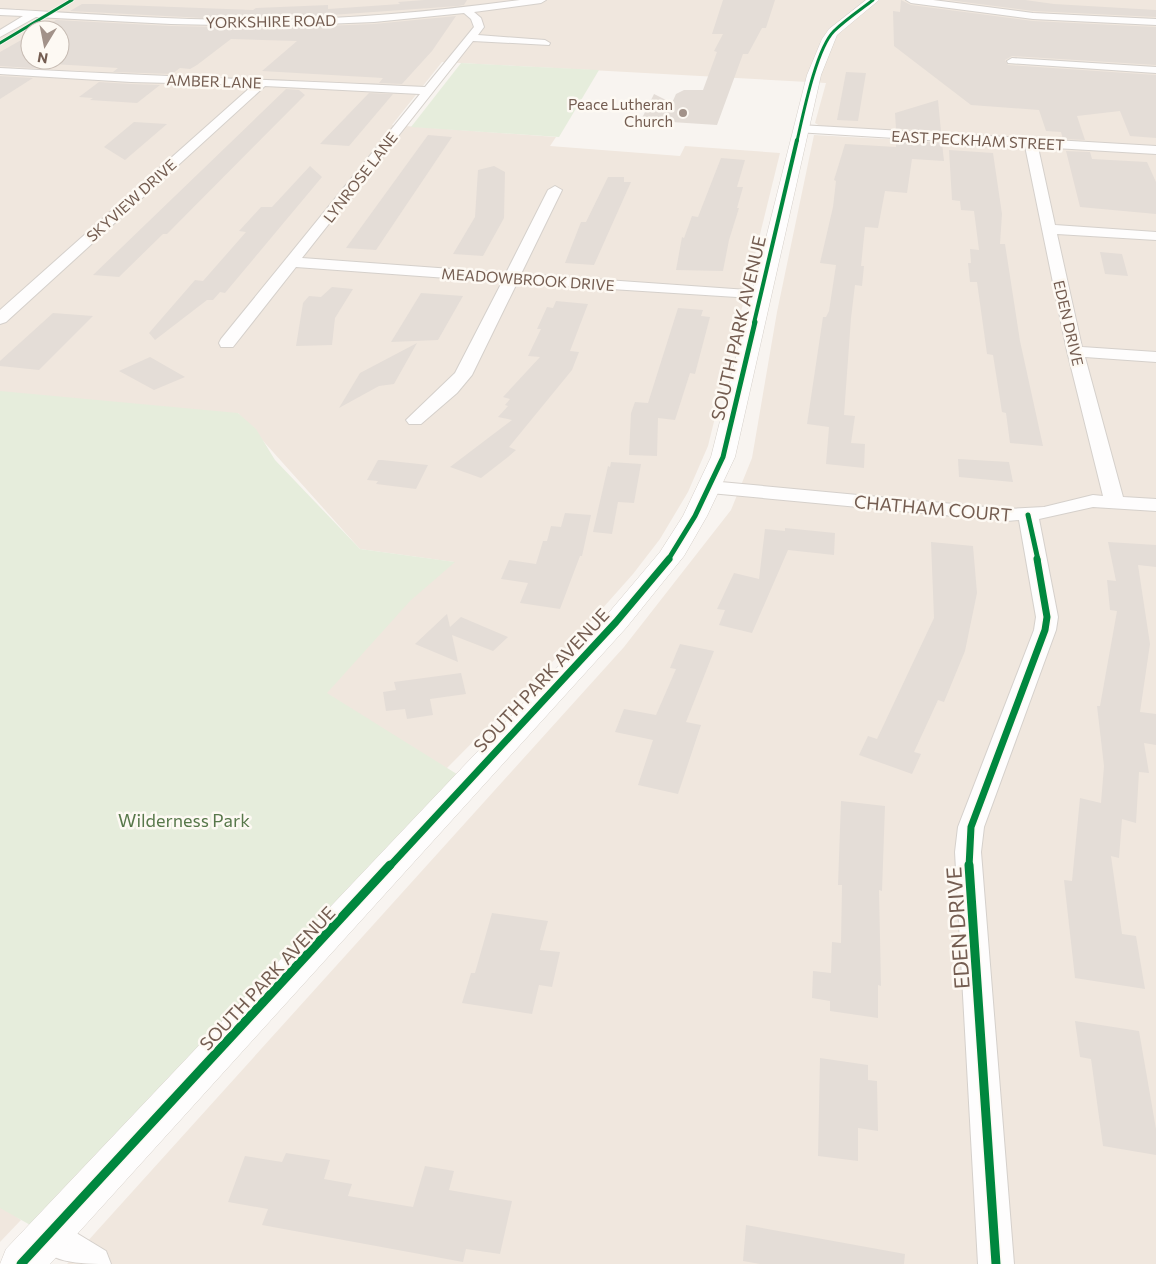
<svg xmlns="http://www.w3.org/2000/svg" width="1156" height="1264" viewBox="0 0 1156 1264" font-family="Commissioner,sans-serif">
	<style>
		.residential { fill: #f0e7de; fill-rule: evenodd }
		.green { fill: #e6eddc }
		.building { fill: #e4ddd7 }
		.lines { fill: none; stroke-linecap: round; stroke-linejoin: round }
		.street-casing { stroke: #d5d0cb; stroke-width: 2 }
		.secondary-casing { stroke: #d6d0ca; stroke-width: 1 }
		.street { fill: #fefdfd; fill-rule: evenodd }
		.secondary { fill: #fefdfd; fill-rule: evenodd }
		.cycleway-far4-casing { stroke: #fdf9f3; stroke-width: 4.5 }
		.cycleway-far3-casing { stroke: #fdf9f3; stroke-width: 5.5 }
		.cycleway-far2-casing { stroke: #fdf9f3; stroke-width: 8 }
		.cycleway-far1-casing { stroke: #fdf9f3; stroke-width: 10 }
		.cycleway-casing { stroke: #fdf9f3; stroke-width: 12 }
		.cycleway-far4 { stroke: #00873e; stroke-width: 3 }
		.cycleway-far3 { stroke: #00873e; stroke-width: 4 }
		.cycleway-far2 { stroke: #00873e; stroke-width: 5 }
		.cycleway-far1 { stroke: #00873e; stroke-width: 7 }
		.cycleway { stroke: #00873e; stroke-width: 9 }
		.poi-dot { fill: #a29289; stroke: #fdf9f3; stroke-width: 2 }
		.labels { text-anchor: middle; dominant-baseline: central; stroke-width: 5; stroke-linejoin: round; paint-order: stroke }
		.far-street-label { font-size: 15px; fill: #745d51; stroke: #fdf9f3 }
		.far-poi-label { font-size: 15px; fill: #745d51; stroke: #fdf9f3; text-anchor: end }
		.street-label { font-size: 18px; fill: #745d51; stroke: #fdf9f3 }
		.park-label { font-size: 18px; fill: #58784b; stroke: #fdf9f3 }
		.near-street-label { font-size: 21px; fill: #745d51; stroke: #fdf9f3 }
	</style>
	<rect width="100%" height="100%" fill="#f8f4f0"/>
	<g class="residential">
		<path d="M0,0H1156V146L820,126L815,123L826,83L442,62L392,125L556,137L550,146L680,156L685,146L780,153L708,446L688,492L660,539L633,574L577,637L447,768L0,720V564L454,562L360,549L238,413L0,414ZM30,30H60V60H30Z"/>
		<path d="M814,135L1156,154V1264H67L624,647L731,510L752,458L777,312Z"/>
		<path d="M0,1205L21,1220L0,1242Z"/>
	</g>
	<g class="green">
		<path d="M461,63L599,70L559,137L411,127Z"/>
		<path d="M0,391L238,413L256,429L275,460L360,549L455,562L410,601L327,693L468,781L48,1235L0,1208Z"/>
	</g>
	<g class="building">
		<path d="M424,0H467L464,5L458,6L303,17L204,18L70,11L82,4H95L253,10L256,8L328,5V9L400,4L398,2Z"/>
		<path d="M723,0H775L766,28H762L748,54H743L717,125L641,120L654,94L672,103L676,94L684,90H703L717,52L714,51L723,34H712Z"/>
		<path d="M901,0L911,5L1033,21L1156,27V65L1012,56L1005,60L1008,65L1156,75V138L1130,136L1120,111L1077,116L1085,140L1063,139L1061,132L1046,131L1039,110L971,105L894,46L893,11L900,12Z"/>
		<path d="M948,0H1025L1054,4L1156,10V17L1033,11Z"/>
		<path d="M456,16L432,51L402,84L379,83L383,78L262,71L297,41L231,39L197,65L190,69L180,68L172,74L113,72L118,68L53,64L47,69L0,66V52L30,35V60H60V30H38L56,20L171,26L273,28L374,24Z"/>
		<path d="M846,72L866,73L858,121L837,120Z"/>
		<path d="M0,76L33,78L0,99Z"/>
		<path d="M99,82L131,84L160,85L137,103L90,100L93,98L79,97Z"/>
		<path d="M286,89L299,90L305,95L167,234H163L119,277L93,275Z"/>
		<path d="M369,93L393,94L349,146L320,144Z"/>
		<path d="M938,100L941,131L896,129L895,113Z"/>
		<path d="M134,122L167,124L125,160L104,147Z"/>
		<path d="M428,135L452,137L376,250L346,248Z"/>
		<path d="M896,140L942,143L944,161L912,159L907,193L885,191L878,228L865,227L861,266H864L862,286L855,285L851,318L844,415L855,416L851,443L865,444L864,468L826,464L829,427L807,424L823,317H826L829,311L836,265L820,263L833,207L836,181L834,180L845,144L896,147Z"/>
		<path d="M949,150L993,153L1002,214L1000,244H1005L1020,341L1043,446L1010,443L1006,413L1002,412L993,355L987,354L977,282H970L968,263H971L970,249L979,250L974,211L961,210L960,201L952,200Z"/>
		<path d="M1066,151L1090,152L1092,159L1147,162L1156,182V214L1080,207Z"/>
		<path d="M721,158L745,160L737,187H743L737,208H739L729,240L723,271L676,270L682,237L684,238L692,216L698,217Z"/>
		<path d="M310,166L322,177L225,293L220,292L213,300H207L155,340L149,333L195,280L203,281L246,232L239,231L261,207H272Z"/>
		<path d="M494,166L505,172L504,218L483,256L453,254L475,217L478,170Z"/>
		<path d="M608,177H624V182H631L594,265L565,263L581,222H586Z"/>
		<path d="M1100,252L1122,254L1128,276L1105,274Z"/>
		<path d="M332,287L353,289L335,318L332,345L296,346L303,303L309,296L321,297Z"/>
		<path d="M421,293L463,296L438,340L391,342Z"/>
		<path d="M556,301L588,304L570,351L579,352L572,370L509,447L516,450L508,457L481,478L450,467L512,420L498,417L508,406L505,405L510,399L503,397L540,357L528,356L541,329H537L547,307L553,308Z"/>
		<path d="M678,308L703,310L701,316L710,317L695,374L690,373L675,420L658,418L657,456L629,455L631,413L635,402L648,403Z"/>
		<path d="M53,313L93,316L39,370L0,366V361Z"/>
		<path d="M417,343L394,384L379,386L339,408L360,373Z"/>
		<path d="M150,357L185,377L154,390L119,371Z"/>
		<path d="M958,459L1009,462L1013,482L959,477Z"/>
		<path d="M378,460H382L428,465L416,489L376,484L378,481L367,480Z"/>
		<path d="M611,462L641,464L634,503L618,502L612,534L593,532L608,466L610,467Z"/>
		<path d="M565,513L591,515L582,556H580L560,609L520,603L528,583L501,579L509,560L536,564L543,541H547L551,526L561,527Z"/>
		<path d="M785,528L835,533L834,555L788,550L752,633L719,625L725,610L717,609L734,573L759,579L765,529L785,531Z"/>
		<path d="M931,542L973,546L977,593L965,651L944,702L938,700L914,752L921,754L912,774L859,755L868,736L877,739L934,618Z"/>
		<path d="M1108,542L1156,545V567L1138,565L1150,644L1140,712L1156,714V745L1144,743L1149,773L1139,772L1136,823L1122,819L1119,858L1111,856L1122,934L1136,936L1145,989L1075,978L1064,880L1072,881L1080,798L1101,803L1104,766L1097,706H1100L1117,611L1110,610L1107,580L1116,581Z"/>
		<path d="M447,614L450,627L461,617L508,637L493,651L452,635L458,662L415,644Z"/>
		<path d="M680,644L714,651L686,722L701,725L678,794L638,785L653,740L615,732L624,709L656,715L676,669L670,668Z"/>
		<path d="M461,673L466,694L430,699L433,715L407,719L405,709L386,711L383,692L396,690L394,682Z"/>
		<path d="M841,801L885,806L882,891L879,890L881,986L878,985V1018L830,1011V1001L812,998L813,971L831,973L832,942L841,943L842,885H838Z"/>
		<path d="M492,913L548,921L540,950L560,952L552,987L539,985L532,1014L462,1003L471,973H475Z"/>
		<path d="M1075,1021L1139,1031L1156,1129V1155L1103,1146L1091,1059L1080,1057Z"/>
		<path d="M820,1058L868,1065V1080L877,1081L878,1131L858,1128V1161L818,1156Z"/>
		<path d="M286,1153L330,1160L324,1179L352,1184L348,1196L413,1207L425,1166L454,1171L449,1190L512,1201L500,1254L466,1249L463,1262L262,1225L268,1209L228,1202L245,1156L282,1162Z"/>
		<path d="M746,1225L905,1254L904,1264H760L743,1261Z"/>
	</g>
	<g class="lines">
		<defs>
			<g id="street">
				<path d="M520,0H546L541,3L474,12L481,18L484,27L478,35L545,40L550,43L549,45L473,41L302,258L506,273L548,190L555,186L562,190L521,274L762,291L768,293L770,296L768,299L517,283L472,375L457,393L421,424H409L406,420L455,373L502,282L296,267L233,347H221L219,343L221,339L420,94L265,86L6,322L0,324V310L253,85L131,82L0,74V68C142,76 283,80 425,87L474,27L471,19L464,13L374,22L273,26L171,24L36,17L0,37V30L23,16L0,15V9C90,14 181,21 272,20C355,19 438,11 520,0Z"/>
				<path d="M906,0H933L1033,13L1156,19V25L1033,19L911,3Z"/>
				<path d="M1012,58L1156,67V73L1008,63L1007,61Z"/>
				<path d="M800,125L1156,146V154L1038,147L1055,225L1156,232V240L1057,234L1082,347L1156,352V362L1085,357L1123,497L1156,499V511L1093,507L1039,519L1058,617L1056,630L984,827L981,852L1014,1264H978L955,852L958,827L1034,630L1036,617L1019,520L1007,521L710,493L703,491L700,487L703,483L710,481L1007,509L1044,507L1093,495L1103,496L1067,351L1025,146L796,132L794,129Z"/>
				<path d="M48,1218L60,1223L106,1251L111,1264C79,1264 45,1264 31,1235L36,1223Z"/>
			</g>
			<path id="secondary" d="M866,0H879L837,35L821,75L735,457L707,516L684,556L626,628L50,1264H0L6,1249L606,616L660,552L683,516L711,457L807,75L822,39L829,29Z"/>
		</defs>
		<use href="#street" class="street-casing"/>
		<use href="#secondary" class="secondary-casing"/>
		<use href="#street" class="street"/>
		<use href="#secondary" class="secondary"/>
		<defs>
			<g id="cycleway-far4">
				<path d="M0,43L72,0"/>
				<path d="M797,141C803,115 816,49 834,31C845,20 860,10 873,0"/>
			</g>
			<path id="cycleway-far3" d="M754,323L797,140"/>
			<g id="cycleway-far2">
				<path d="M1028,515L1038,560"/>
				<path d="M668,560L695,516L723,457L755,322"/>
			</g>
			<g id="cycleway-far1">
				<path d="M389,867L616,622L669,559"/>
				<path d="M969,867L971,827L1045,630L1047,617L1037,559"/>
			</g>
			<g id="cycleway">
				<path d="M969,865L996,1264"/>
				<path d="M21,1264L390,865"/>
			</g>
		</defs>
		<use href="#cycleway-far4" class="cycleway-far4-casing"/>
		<use href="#cycleway-far3" class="cycleway-far3-casing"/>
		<use href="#cycleway-far2" class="cycleway-far2-casing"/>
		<use href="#cycleway-far1" class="cycleway-far1-casing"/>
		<use href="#cycleway" class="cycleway-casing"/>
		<use href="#cycleway-far4" class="cycleway-far4"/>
		<use href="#cycleway-far3" class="cycleway-far3"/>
		<use href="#cycleway-far2" class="cycleway-far2"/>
		<use href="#cycleway-far1" class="cycleway-far1"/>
		<use href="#cycleway" class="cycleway"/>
	</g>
	<circle class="poi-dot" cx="683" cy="113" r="5"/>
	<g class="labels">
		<g class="far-street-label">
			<text transform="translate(271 21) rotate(-1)">YORKSHIRE ROAD</text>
			<text transform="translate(214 81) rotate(2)">AMBER LANE</text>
			<text transform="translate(978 140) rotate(3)">EAST PECKHAM STREET</text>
			<text transform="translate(360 177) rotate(-52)">LYNROSE LANE</text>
			<text transform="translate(131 200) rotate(-42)">SKYVIEW DRIVE</text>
			<text transform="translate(528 279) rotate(4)">MEADOWBROOK DRIVE</text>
			<text transform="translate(1069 323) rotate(77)">EDEN DRIVE</text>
		</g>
		<g class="far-poi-label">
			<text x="673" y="104">Peace Lutheran<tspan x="673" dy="17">Church</tspan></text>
		</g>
		<g class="street-label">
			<text transform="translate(738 328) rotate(-77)">SOUTH PARK AVENUE</text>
			<text transform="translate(933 508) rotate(5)">CHATHAM COURT</text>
			<text transform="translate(541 680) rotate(-47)">SOUTH PARK AVENUE</text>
			<text transform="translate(267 978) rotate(-47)">SOUTH PARK AVENUE</text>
		</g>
		<g class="park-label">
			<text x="184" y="820">Wilderness Park</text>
		</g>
		<g class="near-street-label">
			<text transform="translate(957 928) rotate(-94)">EDEN DRIVE</text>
		</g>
	</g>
	<g transform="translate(45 45) rotate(190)"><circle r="24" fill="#fdf9f3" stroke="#c6bbb2"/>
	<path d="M0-4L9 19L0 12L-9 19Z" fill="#a29289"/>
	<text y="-8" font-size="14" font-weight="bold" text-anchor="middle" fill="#745d51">N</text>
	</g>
</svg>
